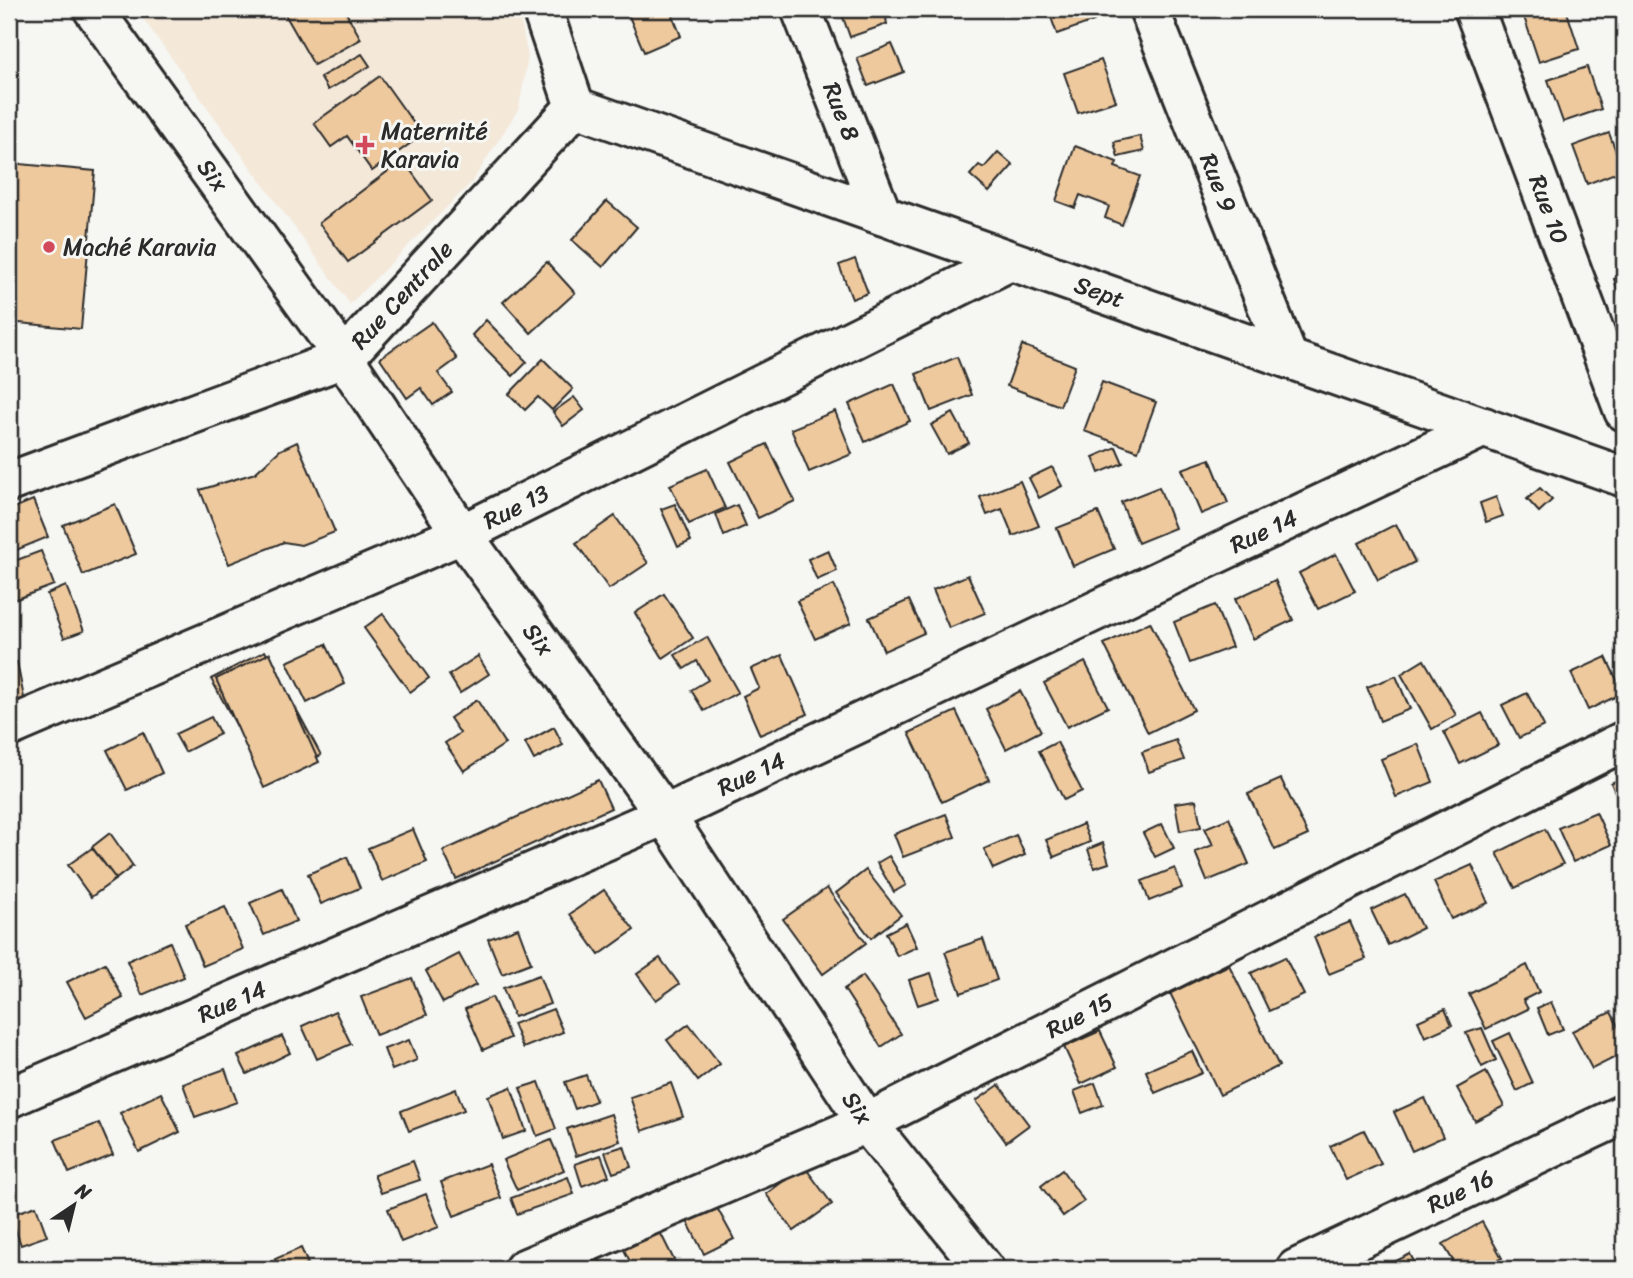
<svg xmlns="http://www.w3.org/2000/svg" width="1633" height="1278" viewBox="0 0 1633 1278" font-family="Sriracha,sans-serif">
	<style>
		.built { fill: #f4e8d9 }
		.building { fill: #eec99e; stroke: #2b2b2b; stroke-width: 2 }
		.lines { fill: none; stroke-linecap: round; stroke-linejoin: round }
		.minor-casing { stroke: #2b2b2b; stroke-width: 44 }
		.minor { stroke: #f6f6f2; stroke-width: 38 }
		.poi-dot { fill: #d1495b; stroke: #f6f6f2; stroke-width: 2.5 }
		.labels { text-anchor: middle; dominant-baseline: central; stroke-width: 6; stroke-linejoin: round; paint-order: stroke }
		.street-label { font-size: 24px; fill: #2b2b2b; stroke: #f6f6f2 }
		.poi-label { font-size: 24px; fill: #2b2b2b; stroke: #f6f6f2; text-anchor: start }
	</style>
	<rect width="100%" height="100%" fill="#f6f6f2"/>
	<filter id="ink" filterUnits="userSpaceOnUse"><feTurbulence type="fractalNoise" baseFrequency=".0143" numOctaves="2"/><feDisplacementMap in="SourceGraphic" scale="14" xChannelSelector="R" yChannelSelector="G"/><feConvolveMatrix kernelMatrix="1 2 1 2 8 2 1 2 1" color-interpolation-filters="sRGB"/></filter>
	<g filter="url(#ink)">
		<path class="built" d="M136,9H518L528,57L519,108L472,182L350,304Z"/>
		<g class="building">
			<path d="M282,9H344L361,39L314,65Z"/>
			<path d="M626,9H670L681,36L644,52Z"/>
			<path d="M840,9H894L896,14L886,18L887,24L850,37Z"/>
			<path d="M1048,9H1090L1094,21L1057,34Z"/>
			<path d="M1549,9H1566L1579,49L1539,62L1524,17Z"/>
			<path d="M892,44L904,72L868,86L857,58Z"/>
			<path d="M362,54L370,66L328,90L320,77Z"/>
			<path d="M1101,60L1116,101L1078,113L1064,73Z"/>
			<path d="M1587,67L1601,109L1563,122L1548,80Z"/>
			<path d="M380,76L422,135L372,171L347,136L331,147L314,123Z"/>
			<path d="M1609,133L1623,170L1587,184L1573,146Z"/>
			<path d="M1140,136L1144,151L1118,157L1114,142Z"/>
			<path d="M1075,146L1117,162L1115,167L1140,176L1122,225L1105,218L1109,206L1080,195L1075,208L1056,201Z"/>
			<path d="M998,152L1013,165L989,192L970,175L979,165L984,168Z"/>
			<path d="M403,160L432,200L348,262L319,223Z"/>
			<path d="M9,163L95,171L81,329L9,322Z"/>
			<path d="M607,201L637,227L603,267L572,240Z"/>
			<path d="M855,259L868,293L852,299L839,265Z"/>
			<path d="M547,262L575,293L531,333L503,302Z"/>
			<path d="M1624,276V310L1614,279Z"/>
			<path d="M486,320L527,362L513,376L472,335Z"/>
			<path d="M432,322L457,359L438,373L452,392L433,405L421,388L407,398L380,358Z"/>
			<path d="M1022,345L1075,366L1060,406L1007,386Z"/>
			<path d="M957,357L972,395L931,411L916,374Z"/>
			<path d="M543,359L573,389L552,410L538,397L525,410L509,394Z"/>
			<path d="M1102,382L1156,402L1138,451L1084,431Z"/>
			<path d="M894,384L910,421L865,442L849,404Z"/>
			<path d="M574,397L584,410L563,426L553,412Z"/>
			<path d="M835,411L852,454L809,472L791,429Z"/>
			<path d="M953,413L969,443L947,454L931,425Z"/>
			<path d="M297,442L335,532L301,545L284,542L229,564L200,490L255,473L280,450Z"/>
			<path d="M767,444L795,501L758,518L730,462Z"/>
			<path d="M1116,447L1123,463L1099,473L1093,457Z"/>
			<path d="M1210,459L1228,503L1201,514L1182,469Z"/>
			<path d="M1052,467L1062,486L1039,498L1029,478Z"/>
			<path d="M707,469L725,508L689,524L670,485Z"/>
			<path d="M1020,481L1039,526L1013,536L1002,509L987,515L980,497Z"/>
			<path d="M1159,487L1175,528L1138,543L1121,502Z"/>
			<path d="M1540,488L1552,500L1539,512L1527,499Z"/>
			<path d="M1496,497L1503,516L1486,522L1480,503Z"/>
			<path d="M33,500L48,537L9,553V510Z"/>
			<path d="M115,504L136,554L83,575L63,525Z"/>
			<path d="M675,504L691,541L678,547L661,509Z"/>
			<path d="M737,505L746,526L724,536L716,514Z"/>
			<path d="M1098,512L1114,549L1073,566L1057,528Z"/>
			<path d="M615,516L648,563L609,589L576,543Z"/>
			<path d="M1396,524L1415,562L1378,580L1359,543Z"/>
			<path d="M828,550L837,571L817,580L808,559Z"/>
			<path d="M41,551L54,585L9,602V563Z"/>
			<path d="M1336,554L1355,591L1318,609L1299,573Z"/>
			<path d="M968,575L985,613L949,628L933,590Z"/>
			<path d="M1275,580L1293,620L1253,639L1235,599Z"/>
			<path d="M834,585L851,623L815,639L797,601Z"/>
			<path d="M66,586L84,631L64,638L47,594Z"/>
			<path d="M664,594L693,638L663,658L635,613Z"/>
			<path d="M909,600L924,633L884,651L869,618Z"/>
			<path d="M1215,605L1232,647L1190,663L1174,622Z"/>
			<path d="M383,614L429,678L410,692L364,628Z"/>
			<path d="M1150,622L1194,710L1148,733L1104,644Z"/>
			<path d="M707,637L738,692L704,711L691,690L708,680L697,661L684,669L675,655Z"/>
			<path d="M326,644L345,684L307,703L287,662Z"/>
			<path d="M265,651L321,755L268,783L211,679Z"/>
			<path d="M270,653L319,762L264,788L216,679Z"/>
			<path d="M782,655L808,714L760,735L743,696L759,688L751,669Z"/>
			<path d="M478,656L489,674L460,693L449,675Z"/>
			<path d="M1606,657L1623,693L1588,710L1571,673Z"/>
			<path d="M1424,660L1456,715L1432,729L1401,674Z"/>
			<path d="M9,662H17L25,703L9,708Z"/>
			<path d="M1085,662L1108,707L1067,727L1044,683Z"/>
			<path d="M1396,676L1410,709L1380,721L1367,687Z"/>
			<path d="M1020,691L1041,731L1006,749L986,709Z"/>
			<path d="M1527,693L1544,726L1519,738L1502,705Z"/>
			<path d="M477,700L505,744L464,771L445,743L460,733L450,718Z"/>
			<path d="M956,711L989,780L942,802L909,733Z"/>
			<path d="M1482,713L1498,745L1460,764L1444,732Z"/>
			<path d="M211,717L220,734L185,752L175,734Z"/>
			<path d="M554,727L563,745L534,760L525,743Z"/>
			<path d="M143,732L162,773L127,790L107,750Z"/>
			<path d="M1176,740L1184,760L1149,772L1142,752Z"/>
			<path d="M1057,742L1082,791L1064,800L1039,751Z"/>
			<path d="M1418,744L1433,782L1396,797L1381,759Z"/>
			<path d="M1624,777V813L1611,783Z"/>
			<path d="M1281,779L1308,835L1275,850L1248,794Z"/>
			<path d="M598,780L611,808L456,879L443,851Z"/>
			<path d="M1196,800L1201,827L1180,831L1175,803Z"/>
			<path d="M1596,812L1611,845L1573,862L1558,828Z"/>
			<path d="M946,814L955,837L903,857L894,834Z"/>
			<path d="M1229,818L1249,864L1207,881L1195,852L1213,845L1205,828Z"/>
			<path d="M1083,824L1090,842L1054,857L1046,840Z"/>
			<path d="M1162,824L1174,848L1155,857L1143,833Z"/>
			<path d="M413,829L427,862L382,881L368,848Z"/>
			<path d="M1545,829L1563,864L1515,888L1497,853Z"/>
			<path d="M9,830L15,831L9,880Z"/>
			<path d="M110,833L133,866L116,879L92,847Z"/>
			<path d="M1016,835L1025,855L993,869L984,849Z"/>
			<path d="M1103,843L1109,863L1094,868L1088,849Z"/>
			<path d="M92,848L116,879L91,897L68,865Z"/>
			<path d="M889,856L906,885L894,892L877,863Z"/>
			<path d="M347,857L360,888L321,904L308,874Z"/>
			<path d="M1472,865L1488,903L1451,919L1434,882Z"/>
			<path d="M1175,868L1182,888L1149,901L1142,881Z"/>
			<path d="M866,870L901,915L871,938L836,893Z"/>
			<path d="M827,888L866,943L823,974L783,919Z"/>
			<path d="M282,889L296,921L264,935L250,903Z"/>
			<path d="M604,890L634,930L599,955L570,914Z"/>
			<path d="M1405,894L1422,928L1388,945L1371,910Z"/>
			<path d="M225,907L243,949L203,966L185,924Z"/>
			<path d="M1350,922L1366,959L1329,974L1314,937Z"/>
			<path d="M906,923L917,947L897,956L886,933Z"/>
			<path d="M518,928L531,963L502,974L488,939Z"/>
			<path d="M983,939L997,980L961,993L945,952Z"/>
			<path d="M170,942L184,977L142,995L127,961Z"/>
			<path d="M459,954L476,985L443,1003L426,971Z"/>
			<path d="M1285,957L1304,995L1269,1011L1251,973Z"/>
			<path d="M660,958L679,984L656,1000L637,974Z"/>
			<path d="M105,963L123,998L86,1017L67,982Z"/>
			<path d="M1229,965L1279,1066L1220,1095L1170,993Z"/>
			<path d="M1527,965L1539,992L1523,1000L1528,1009L1486,1029L1469,994Z"/>
			<path d="M931,973L939,998L918,1005L909,980Z"/>
			<path d="M539,975L550,1004L514,1017L503,988Z"/>
			<path d="M863,976L901,1034L881,1047L844,989Z"/>
			<path d="M412,978L427,1015L376,1035L361,997Z"/>
			<path d="M492,997L510,1038L483,1050L465,1009Z"/>
			<path d="M1551,1002L1563,1029L1548,1035L1537,1008Z"/>
			<path d="M553,1009L563,1032L523,1048L513,1024Z"/>
			<path d="M1445,1009L1452,1025L1425,1037L1418,1021Z"/>
			<path d="M335,1011L351,1044L317,1059L302,1026Z"/>
			<path d="M1611,1012L1624,1038V1053L1592,1069L1572,1031Z"/>
			<path d="M689,1024L720,1064L698,1081L667,1040Z"/>
			<path d="M1482,1028L1496,1060L1482,1067L1466,1033Z"/>
			<path d="M1100,1031L1117,1067L1081,1084L1064,1047Z"/>
			<path d="M1510,1033L1533,1083L1517,1091L1493,1041Z"/>
			<path d="M282,1036L290,1053L247,1074L238,1056Z"/>
			<path d="M409,1040L417,1060L392,1070L384,1049Z"/>
			<path d="M1192,1051L1202,1073L1155,1093L1146,1071Z"/>
			<path d="M225,1069L237,1102L195,1117L183,1084Z"/>
			<path d="M1486,1072L1504,1106L1475,1121L1457,1088Z"/>
			<path d="M586,1075L596,1101L575,1109L565,1082Z"/>
			<path d="M539,1082L556,1129L537,1136L520,1088Z"/>
			<path d="M671,1083L683,1117L642,1131L630,1097Z"/>
			<path d="M1095,1083L1103,1105L1082,1113L1074,1091Z"/>
			<path d="M999,1085L1029,1125L1006,1142L976,1101Z"/>
			<path d="M511,1087L526,1131L503,1139L488,1096Z"/>
			<path d="M456,1089L464,1110L409,1131L401,1111Z"/>
			<path d="M161,1093L180,1132L139,1152L120,1113Z"/>
			<path d="M1425,1098L1443,1137L1412,1151L1394,1112Z"/>
			<path d="M611,1114L620,1141L576,1156L567,1129Z"/>
			<path d="M99,1123L113,1155L69,1173L55,1140Z"/>
			<path d="M1364,1130L1381,1164L1346,1180L1330,1146Z"/>
			<path d="M551,1140L564,1170L517,1190L503,1160Z"/>
			<path d="M624,1146L631,1167L613,1173L605,1152Z"/>
			<path d="M601,1155L609,1176L582,1186L575,1164Z"/>
			<path d="M413,1161L420,1180L381,1193L374,1175Z"/>
			<path d="M488,1164L501,1198L454,1216L441,1182Z"/>
			<path d="M804,1166L832,1204L794,1231L766,1194Z"/>
			<path d="M1062,1170L1084,1201L1063,1216L1041,1186Z"/>
			<path d="M568,1177L574,1194L517,1214L511,1198Z"/>
			<path d="M426,1194L439,1227L401,1242L388,1209Z"/>
			<path d="M715,1204L734,1239L704,1254L686,1219Z"/>
			<path d="M36,1206L47,1236L21,1245L10,1215Z"/>
			<path d="M1482,1222L1502,1258L1481,1269H1458L1443,1244Z"/>
			<path d="M660,1232L677,1266L671,1269H634L624,1250Z"/>
			<path d="M301,1248L308,1264L297,1269H279L275,1259Z"/>
			<path d="M1410,1254L1418,1269H1393L1390,1264Z"/>
			<path d="M598,1257L604,1269H573Z"/>
		</g>
		<g class="lines">
			<defs>
				<g id="minor">
					<path id="s1" d="M93,9L344,358L462,534L665,815L867,1123L984,1269"/>
					<path id="s2" d="M801,9L882,215"/>
					<path id="s3" d="M1149,9L1288,358"/>
					<path id="s4" d="M1474,9L1624,411"/>
					<path id="s5" d="M575,107L1624,477"/>
					<path id="s6" d="M9,482L344,358L575,107L542,9"/>
					<path id="s7" d="M9,727L462,534L1010,261"/>
					<path id="s8" d="M9,1098L665,815L1484,427"/>
					<path id="s9" d="M524,1269L867,1123L1624,741"/>
					<path id="s10" d="M1296,1269L1624,1114"/>
				</g>
			</defs>
			<use href="#minor" class="minor-casing"/>
			<use href="#minor" class="minor"/>
		</g>
	</g>
	<g class="poi-dot">
		<path d="M361.5 134.5h7v7h7v7h-7v7h-7v-7h-7v-7h7z"/>
		<circle cx="49" cy="247" r="7"/>
	</g>
	<g class="labels">
		<g class="street-label">
			<text stroke="none"><textPath href="#s2" startOffset="110">Rue 8</textPath></text>
			<text stroke="none"><textPath href="#s1" startOffset="205">Six</textPath></text>
			<text stroke="none"><textPath href="#s3" startOffset="187">Rue 9</textPath></text>
			<text stroke="none"><textPath href="#s4" startOffset="214">Rue 10</textPath></text>
			<text stroke="none"><textPath href="#s5" startOffset="556">Sept</textPath></text>
			<text stroke="none"><textPath href="#s6" startOffset="443">Rue Centrale</textPath></text>
			<text stroke="none"><textPath href="#s7" startOffset="553">Rue 13</textPath></text>
			<text stroke="none"><textPath href="#s8" startOffset="1377">Rue 14</textPath></text>
			<text stroke="none"><textPath href="#s1" startOffset="772">Six</textPath></text>
			<text stroke="none"><textPath href="#s8" startOffset="810">Rue 14</textPath></text>
			<text stroke="none"><textPath href="#s8" startOffset="243">Rue 14</textPath></text>
			<text stroke="none"><textPath href="#s9" startOffset="611">Rue 15</textPath></text>
			<text stroke="none"><textPath href="#s1" startOffset="1339">Six</textPath></text>
			<text stroke="none"><textPath href="#s10" startOffset="182">Rue 16</textPath></text>
		</g>
		<g class="poi-label">
			<text x="381" y="131">Maternité<tspan x="381" dy="28">Karavia</tspan></text>
			<text x="63" y="247">Maché Karavia</text>
		</g>
	</g>
	<rect width="1633" height="1278" fill="none" stroke="#f6f6f2" stroke-width="35"/>
	<rect x="18" y="18" width="1598" height="1243" fill="none" stroke="#2b2b2b" stroke-width="2.5" filter="url(#ink)"/>
	<g transform="translate(74 1205) rotate(35)" stroke="#f6f6f2" stroke-width="5" paint-order="stroke">
	<path d="M0-5L12 26L0 18L-12 26Z" fill="#2b2b2b"/>
	<text y="-10" font-size="19" font-weight="bold" text-anchor="middle" fill="#2b2b2b">N</text>
	</g>
</svg>
